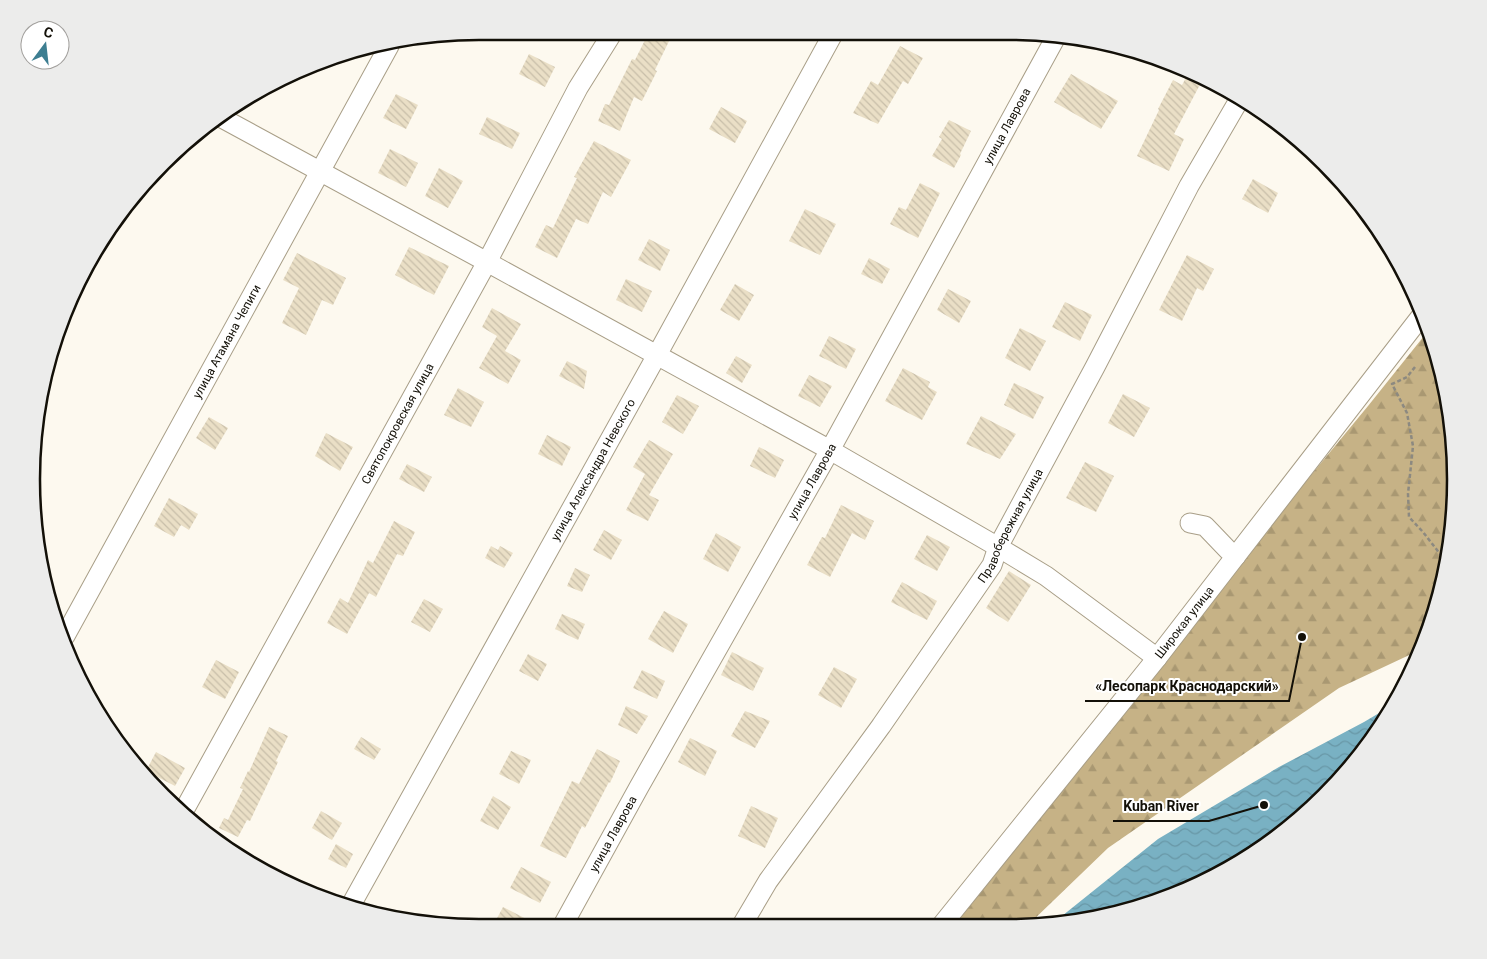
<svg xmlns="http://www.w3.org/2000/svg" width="1487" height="959" viewBox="0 0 1487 959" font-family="Roboto,sans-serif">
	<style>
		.forest { fill: url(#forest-firs) }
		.water { fill: url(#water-waves) }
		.building { fill: url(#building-back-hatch) }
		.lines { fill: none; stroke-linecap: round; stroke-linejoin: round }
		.minor-casing { stroke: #a89e87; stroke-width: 21 }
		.path { stroke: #8c8980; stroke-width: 2.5; stroke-dasharray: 4 2.5; stroke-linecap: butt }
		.minor { stroke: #fff; stroke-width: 19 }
		.labels { text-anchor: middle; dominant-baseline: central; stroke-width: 4; stroke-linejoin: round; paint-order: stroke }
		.street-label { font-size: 12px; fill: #131008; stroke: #fff }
		.rim { fill: none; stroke: #131008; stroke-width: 2.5 }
		.leader { fill: none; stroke: #131008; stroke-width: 2 }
		.callout-dot { fill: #131008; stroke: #fff; stroke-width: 2 }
		.callout-label { font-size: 14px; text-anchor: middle; font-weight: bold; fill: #131008; stroke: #fff; stroke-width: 4; stroke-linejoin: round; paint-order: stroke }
	</style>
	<defs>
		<pattern id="forest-firs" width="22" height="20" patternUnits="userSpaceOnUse" patternTransform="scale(1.25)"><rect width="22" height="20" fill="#c6b286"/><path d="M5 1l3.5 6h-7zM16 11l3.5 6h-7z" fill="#a99872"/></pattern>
		<pattern id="water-waves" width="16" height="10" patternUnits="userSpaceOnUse" patternTransform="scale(1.25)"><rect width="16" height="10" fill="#79b1c3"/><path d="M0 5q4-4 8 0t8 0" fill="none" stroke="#6897a6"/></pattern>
		<pattern id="building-back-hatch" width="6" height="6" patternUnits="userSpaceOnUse" patternTransform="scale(1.25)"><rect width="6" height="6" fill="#eadfc6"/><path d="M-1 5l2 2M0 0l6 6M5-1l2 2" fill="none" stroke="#c8bea9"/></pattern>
	</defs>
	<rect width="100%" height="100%" fill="#fdf9ef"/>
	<path class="forest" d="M1428,331L1440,363L1455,450L1452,538L1432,623L1420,650L1339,688L1108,848L1026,927L939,926L1368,406Z"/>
	<path class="water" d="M1396,703L1345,775L1281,835L1206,881L1123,913L1052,924L1158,839L1279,767L1364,722Z"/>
	<g class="building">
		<path d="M649,32L673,33L655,70L657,71L642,101L634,97L620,131L598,121L605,104L609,105L632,59L635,60Z"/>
		<path d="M900,46L923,58L908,84L903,81L878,124L853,113L871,81L878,85Z"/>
		<path d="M529,54L555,67L545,87L519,74Z"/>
		<path d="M1189,72L1204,77L1174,134L1184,139L1169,171L1137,156L1159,110L1158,109L1173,80L1182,85Z"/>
		<path d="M1071,74L1118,101L1101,129L1054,102Z"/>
		<path d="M396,94L418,105L406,129L383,118Z"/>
		<path d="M721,107L747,121L735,143L709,129Z"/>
		<path d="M487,117L520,133L512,149L479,134Z"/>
		<path d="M949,120L971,131L960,154L961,155L954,168L932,156L942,139L939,137Z"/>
		<path d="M594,141L631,160L611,197L603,192L588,224L576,219L557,258L535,247L546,225L553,228L577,178L574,177Z"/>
		<path d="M390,149L418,163L406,187L378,173Z"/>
		<path d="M439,168L463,181L448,208L425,196Z"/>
		<path d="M1253,179L1278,193L1268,213L1242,199Z"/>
		<path d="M920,183L940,193L918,238L890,224L899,207L906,210Z"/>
		<path d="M805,209L836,224L820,255L789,241Z"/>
		<path d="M649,239L670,250L660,271L638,260Z"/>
		<path d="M409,247L449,266L434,295L395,275Z"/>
		<path d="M297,253L346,278L333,305L322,300L306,335L282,323L299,288L283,280Z"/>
		<path d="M1187,255L1214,269L1203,291L1197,288L1182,321L1159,310Z"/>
		<path d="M869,258L890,269L882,284L861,274Z"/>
		<path d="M626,279L652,291L642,312L616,300Z"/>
		<path d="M735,284L754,295L739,321L720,310Z"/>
		<path d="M948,289L971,301L959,323L937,310Z"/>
		<path d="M1065,302L1092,315L1080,341L1052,327Z"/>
		<path d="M492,308L521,324L505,351L521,360L508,384L479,368L497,336L482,327Z"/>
		<path d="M1020,328L1046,341L1030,371L1005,358Z"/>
		<path d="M829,336L856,349L846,369L819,356Z"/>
		<path d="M736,356L752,365L742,383L726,373Z"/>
		<path d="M567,361L587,371L584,389L559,376Z"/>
		<path d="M903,368L930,382L928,387L937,392L922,420L885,401Z"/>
		<path d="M809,375L832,386L820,407L798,396Z"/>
		<path d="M1014,383L1044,397L1033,419L1004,405Z"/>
		<path d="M458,388L484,402L471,427L444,415Z"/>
		<path d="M1123,394L1150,408L1134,437L1108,423Z"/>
		<path d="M677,395L699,406L683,434L662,422Z"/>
		<path d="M981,416L1016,434L1000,459L966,444Z"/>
		<path d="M209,417L228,428L215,450L196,438Z"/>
		<path d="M326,433L353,447L340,471L315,456Z"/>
		<path d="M547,435L571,447L562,466L538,454Z"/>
		<path d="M649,440L673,454L649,495L659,500L648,521L626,510L645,474L633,467Z"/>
		<path d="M759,447L784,460L775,478L750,466Z"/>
		<path d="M1085,462L1114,476L1096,512L1066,498Z"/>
		<path d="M407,464L432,477L424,492L399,479Z"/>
		<path d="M169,498L198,514L189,530L181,525L174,537L154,526Z"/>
		<path d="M841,505L874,521L865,540L852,533L830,577L807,565L822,537L825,538Z"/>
		<path d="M394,521L415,532L403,556L397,554L376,597L369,593L347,634L327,623L340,598L348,603L368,560L373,563Z"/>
		<path d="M604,530L622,540L611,560L593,550Z"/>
		<path d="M716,533L741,547L728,572L703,559Z"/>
		<path d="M927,535L950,547L937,571L914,559Z"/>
		<path d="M491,546L498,550L500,546L513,553L504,568L485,558Z"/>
		<path d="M575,568L590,575L582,592L567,586Z"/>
		<path d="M1009,571L1031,585L1008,622L986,608Z"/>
		<path d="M902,582L937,601L927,620L891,602Z"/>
		<path d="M424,599L443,609L430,632L411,622Z"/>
		<path d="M664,611L688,624L673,653L648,639Z"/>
		<path d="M562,614L585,624L578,640L555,629Z"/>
		<path d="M732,652L764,668L753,691L721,675Z"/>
		<path d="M528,654L547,664L538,681L519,671Z"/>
		<path d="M216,660L239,672L225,699L202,687Z"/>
		<path d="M834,667L857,679L841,708L818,695Z"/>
		<path d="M642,670L665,681L657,699L633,688Z"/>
		<path d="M626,706L648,716L637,734L618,725Z"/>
		<path d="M745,711L770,721L755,748L731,736Z"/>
		<path d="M269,727L288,736L276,761L278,762L269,781L250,821L247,820L238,837L219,828L224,818L228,820L243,789L240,788L248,771L249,772Z"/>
		<path d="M361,737L381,749L374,760L354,749Z"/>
		<path d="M690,738L717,751L705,776L678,762Z"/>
		<path d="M597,749L620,761L610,783L609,782L585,828L582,826L566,858L540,846L572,781L579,784Z"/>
		<path d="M511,751L531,760L519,784L499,774Z"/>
		<path d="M156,752L185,768L175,786L146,771Z"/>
		<path d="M493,796L511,807L498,830L480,821Z"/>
		<path d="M751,806L778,818L765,848L738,836Z"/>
		<path d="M321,811L342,823L332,840L312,828Z"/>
		<path d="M336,844L353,854L346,868L328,859Z"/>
		<path d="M521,867L551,882L540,903L510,888Z"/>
		<path d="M503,907L536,924H494Z"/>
	</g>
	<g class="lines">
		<defs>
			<g id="minor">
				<path d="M220,117L487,262L830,450L998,547L1046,576L1157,658"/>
				<path d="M1190,523L1205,526L1228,550L1236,556"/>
				<path id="s1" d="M65,636L389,46"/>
				<path id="s2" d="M182,814L487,262L578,88L613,32"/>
				<path id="s3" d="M351,905L657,355L833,34"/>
				<path id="s4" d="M563,925L639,787L830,450L1057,35"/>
				<path id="s5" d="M742,925L768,881L881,726L992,565L998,547L1095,367L1189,186L1239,100"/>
				<path id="s6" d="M941,926L1157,658L1422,315"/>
			</g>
		</defs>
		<use href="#minor" class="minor-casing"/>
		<path class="path" d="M1415,367L1407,377L1392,384L1407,413L1413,446L1408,494L1409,517L1423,532L1444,559L1445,569"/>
		<use href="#minor" class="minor"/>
	</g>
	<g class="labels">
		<g class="street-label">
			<text stroke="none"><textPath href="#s4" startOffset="914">улица Лаврова</textPath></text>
			<text stroke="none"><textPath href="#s1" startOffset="336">улица Атамана Чепиги</textPath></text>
			<text stroke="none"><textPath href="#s2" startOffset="446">Святопокровская улица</textPath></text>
			<text stroke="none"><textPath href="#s3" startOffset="498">улица Александра Невского</textPath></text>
			<text stroke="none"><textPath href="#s4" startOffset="509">улица Лаврова</textPath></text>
			<text stroke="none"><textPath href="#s5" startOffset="482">Правобережная улица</textPath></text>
			<text stroke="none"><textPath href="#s6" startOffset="389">Широкая улица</textPath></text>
			<text stroke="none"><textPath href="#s4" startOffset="104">улица Лаврова</textPath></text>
		</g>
	</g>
	<path d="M0 0H1487V959H0ZM479 40H1008A439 439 0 0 1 1447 479V480A439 439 0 0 1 1008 919H479A439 439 0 0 1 40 480V479A439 439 0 0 1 479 40Z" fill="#ececeb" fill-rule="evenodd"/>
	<path class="rim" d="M479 40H1008A439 439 0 0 1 1447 479V480A439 439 0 0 1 1008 919H479A439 439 0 0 1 40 480V479A439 439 0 0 1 479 40Z"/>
	<path class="leader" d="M1302 637L1289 701H1085M1264 805L1209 821H1113"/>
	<g class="callout-dot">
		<circle cx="1302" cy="637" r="5"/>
		<circle cx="1264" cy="805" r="5"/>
	</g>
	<g class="callout-label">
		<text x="1187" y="691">«Лесопарк Краснодарский»</text>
		<text x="1161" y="811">Kuban River</text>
	</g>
	<g transform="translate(45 45) rotate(15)"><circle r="24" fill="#ffffff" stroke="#a19f9c"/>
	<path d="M0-4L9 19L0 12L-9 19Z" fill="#3d7e91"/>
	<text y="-8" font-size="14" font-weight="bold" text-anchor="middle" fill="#131008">С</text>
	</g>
</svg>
